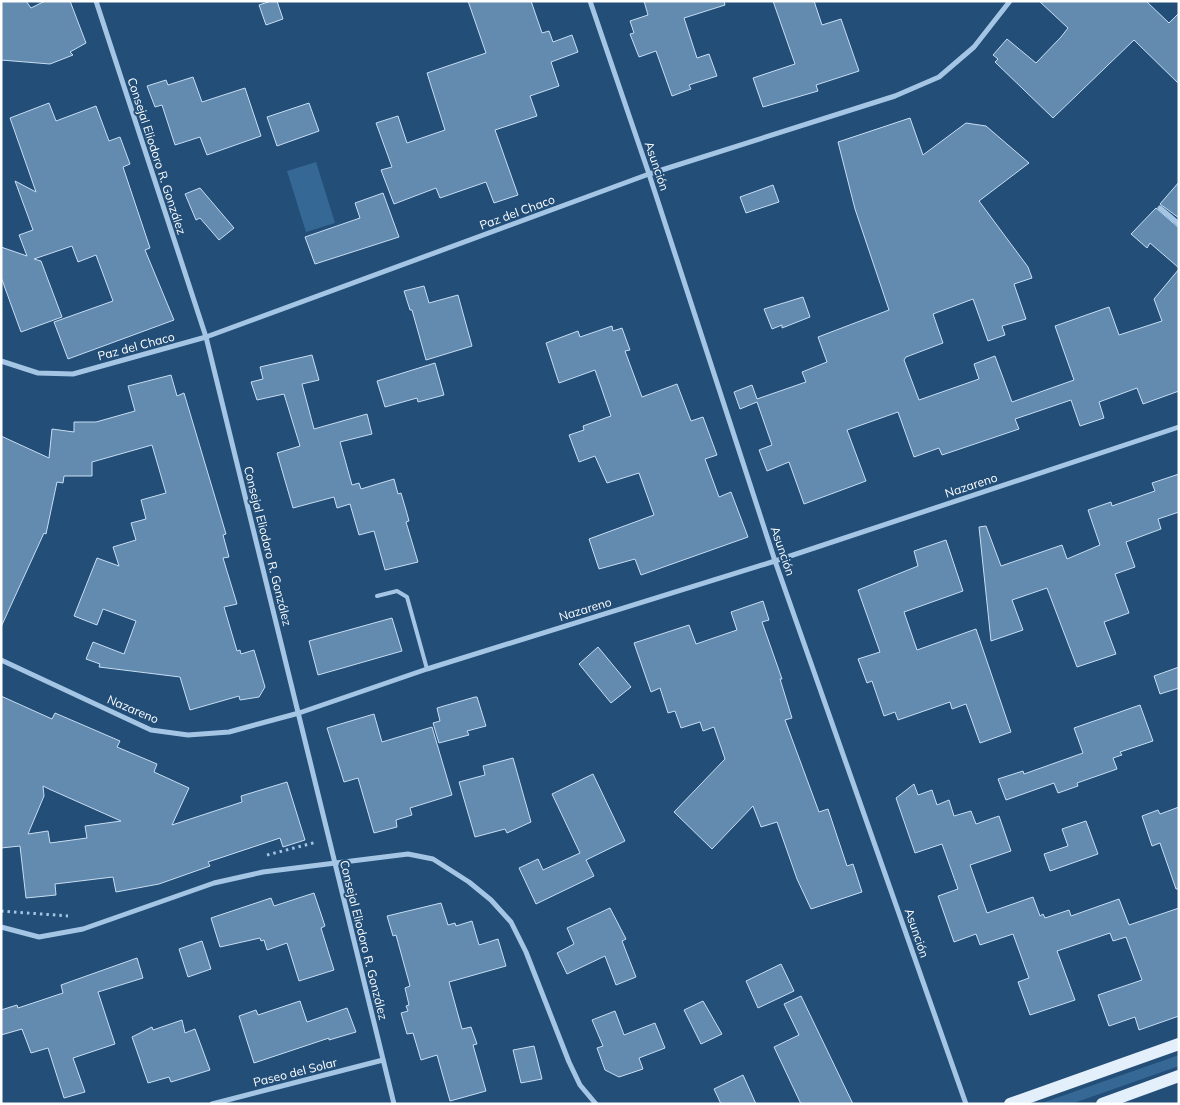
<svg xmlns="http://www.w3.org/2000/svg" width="1180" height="1105" viewBox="0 0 1180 1105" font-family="Mulish,sans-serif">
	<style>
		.green { fill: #366896 }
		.building { fill: #638aaf; stroke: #c7def3; fill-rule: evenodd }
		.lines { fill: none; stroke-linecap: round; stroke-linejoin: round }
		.path { stroke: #a4c5e4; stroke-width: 3; stroke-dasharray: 2.5 4; stroke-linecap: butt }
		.lane { stroke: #a4c5e4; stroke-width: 4 }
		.street { stroke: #a4c5e4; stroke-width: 5 }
		.primary { stroke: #e4effc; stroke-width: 12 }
		.labels { text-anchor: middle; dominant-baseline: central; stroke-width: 4; stroke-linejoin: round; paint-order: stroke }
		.street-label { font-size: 12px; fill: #fff; stroke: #224e78 }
	</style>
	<rect width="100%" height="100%" fill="#224e78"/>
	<g class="green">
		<path d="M316,162L335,223L306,232L287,171Z"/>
		<path d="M1179,1055V1066L1071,1104H1039Z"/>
	</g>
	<g class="building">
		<path d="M1,1H26L31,8L45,1H70L86,43L70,52L73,55L50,64L1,60Z"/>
		<path d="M271,1H277L283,19L266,25L259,5Z"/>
		<path d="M468,1H531L542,33L549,31L553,42L572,35L578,52L551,62L559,86L530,96L537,116L495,130L518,195L494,203L486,182L440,198L436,188L394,204L381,170L392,167L376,123L398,116L407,143L445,130L427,73L486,53Z"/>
		<path d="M644,1H724L725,5L684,18L697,58L709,54L717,76L689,85L691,89L672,96L656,51L639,57L630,34L634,33L630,21L648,15Z"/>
		<path d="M773,1H814L822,25L841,19L859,71L816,85L818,91L763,107L753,78L795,64Z"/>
		<path d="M1039,1H1146L1169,23L1179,13V84L1134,40L1053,118L995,62L998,59L993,55L1007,39L1036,63L1061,37L1068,28Z"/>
		<path d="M193,77L202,102L245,88L261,136L207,155L200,137L175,145L162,105L155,107L147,86L166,80L168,85Z"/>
		<path d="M49,103L56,121L96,106L109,141L120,137L130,164L123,167L150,248L145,250L174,320L68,359L54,322L113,301L96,255L78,262L72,246L34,259L41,261L62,317L21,332L1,277V247L27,256L19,235L33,230L15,181L36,192L10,118Z"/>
		<path d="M309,103L319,131L277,146L267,117Z"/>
		<path d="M910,118L923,155L966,123L986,126L1029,163L979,201L1028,267L1032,278L1014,284L1026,319L1002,326L1005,335L988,341L973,299L933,314L943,343L906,357L904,360L919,400L979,379L974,364L995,356L1012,402L1074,380L1055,326L1109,307L1119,335L1162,321L1154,299L1179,269V391L1143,404L1137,388L1099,402L1104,418L1080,426L1071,400L1015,419L1019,429L942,455L939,448L914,457L898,412L847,430L866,481L804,504L789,462L767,471L759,450L772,445L757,402L740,409L734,392L752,385L757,399L806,382L802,372L827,362L818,337L889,310L855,209L838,142Z"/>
		<path d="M1179,182V218L1160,204Z"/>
		<path d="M773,185L779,202L746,213L740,197Z"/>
		<path d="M200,188L234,228L219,240L200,218L196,220L185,194Z"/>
		<path d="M383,193L399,237L315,264L305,237L360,218L355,203Z"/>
		<path d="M1156,208L1179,228V268L1150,243L1147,248L1131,234Z"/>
		<path d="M424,286L429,303L458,295L472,346L426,360L412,310H410L404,291Z"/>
		<path d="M803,297L810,317L782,328V325L772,329L764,309Z"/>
		<path d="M612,326L613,331L622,328L630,350L625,351L642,397L677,384L691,421L703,417L717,455L705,459L719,497L731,492L748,537L641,575L635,559L599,569L589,539L654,515L639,473L607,483L595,456L579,462L569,435L584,430L583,426L611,416L595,370L559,383L546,343L578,331L580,337Z"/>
		<path d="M312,355L319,380L302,384L314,429L367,414L372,434L340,442L352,485L359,483L361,489L394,479L398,494L401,493L406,510L409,521L406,522L418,562L385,570L374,531L359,535L350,504L337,508L334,497L293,508L277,453L300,446L284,394L257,400L251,382L263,379L260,367Z"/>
		<path d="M435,363L444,395L418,402L417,398L385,407L377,381Z"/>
		<path d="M171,375L177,396L184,393L226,534L223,535L229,557L223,558L237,604L224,607L237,651L240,650L241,654L254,650L265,687L259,697L240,700L239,696L190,710L180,677L99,667L100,664L86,659L93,642L124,654L136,621L103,609L97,625L74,616L97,558L119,566L113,547L136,540L131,523L146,519L141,500L166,493L152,445L92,462V476H64L63,483L57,482L46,534L44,533L1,627V436L49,458L52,429L74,432V422H96L135,411L128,386Z"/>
		<path d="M1179,474V512L1158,519L1161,529L1126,542L1135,567L1115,574L1129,613L1104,622L1116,654L1077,667L1047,588L1012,600L1023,630L991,641L979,527L986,526L1001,566L1062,545L1067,559L1100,545L1088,510L1111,502L1112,506L1155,491L1152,483Z"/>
		<path d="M946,540L963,591L904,612L917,650L976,629L1011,732L980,743L966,704L952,709L950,702L898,720L895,712L884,716L872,681L867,683L858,659L880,652L858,590L918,566L914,551Z"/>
		<path d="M763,601L769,620L762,622L782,679H780L792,718L785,720L819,812L828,809L847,866L853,864L862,892L811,909L797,879L777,822L761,827L753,806L712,849L674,812L725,759L714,727L703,731L700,722L681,728L675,711L668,713L660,688L651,692L634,643L689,625L696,644L737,630L731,612Z"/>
		<path d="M392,618L402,651L318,675L309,641Z"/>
		<path d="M598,647L631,687L611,703L579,664Z"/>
		<path d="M1179,667V688L1160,694L1154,676Z"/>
		<path d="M1,696L52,719L55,713L120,741L117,747L157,764L154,772L189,788L172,825L242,802L241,796L287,782L305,840L283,847L280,838L208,862L210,866L159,884L116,892L113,877L55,884L56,895L26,898L20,846L1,848ZM43,786L49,789L121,821L85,826L87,838L50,843L48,831L28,834L44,796Z"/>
		<path d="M475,697H477L486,726L467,731L469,735L439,743L433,723L440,721L437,708Z"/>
		<path d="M1140,705L1153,741L1120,752L1122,755L1113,758L1117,769L1077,783L1078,786L1058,793L1054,783L1006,800L998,779L1023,771L1024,774L1083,753L1074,728Z"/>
		<path d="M374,714L382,742L432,727L452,795L410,808L412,815L396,820L397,827L374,833L358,778L344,782L327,728Z"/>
		<path d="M513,758L531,822L507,833L505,829L475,837L459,782L485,775L483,766Z"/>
		<path d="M593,774L625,841L586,860L594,876L536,904L519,868L538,859L543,870L580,853L552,794Z"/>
		<path d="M914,784L918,795L932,790L937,805L949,800L954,816L971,811L976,824L999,816L1011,851L970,865L987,913L1033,897L1040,916L1043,914L1045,918L1069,910L1071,916L1119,899L1129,925L1179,908V1016L1139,1030L1135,1017L1109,1026L1098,995L1142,980L1126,937L1113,941L1110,933L1057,951L1075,1000L1030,1015L1018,982L1029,978L1013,934L980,945L976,934L954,942L938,896L958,889L942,844L915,853L896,798Z"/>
		<path d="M1179,807V889H1176L1160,843L1152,846L1142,816L1158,810L1160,814Z"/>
		<path d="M1086,821L1098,854L1050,871L1044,854L1068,846L1062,829Z"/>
		<path d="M314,893L325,926L321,928L334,970L299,981L287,943L267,950L264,940L261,941L260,938L220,947L211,918L271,898L274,906Z"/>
		<path d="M441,903L448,925L455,923L456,926L472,921L479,945L498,939L506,966L449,982L462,1029L471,1027L477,1044L473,1045L486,1091L450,1101L437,1055L421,1060L413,1033L407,1034L401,1013L408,1011L406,1006L409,1005L405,988L410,986L396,935L393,936L387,916Z"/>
		<path d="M610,908L626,939L622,941L636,977L616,985L605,956L567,974L557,953L574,944L567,928Z"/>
		<path d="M202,941L211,969L188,977L179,949Z"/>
		<path d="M137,958L143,978L98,992L115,1044L73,1058L85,1092L64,1098L48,1048L31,1053L22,1029L1,1035V1010L17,1005L18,1008L63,993L61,985Z"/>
		<path d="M781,964L794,991L758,1008L746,981Z"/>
		<path d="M801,996L853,1104H801L774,1047L799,1035L784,1004Z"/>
		<path d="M300,1001L307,1022L347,1008L356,1032L329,1040V1038L254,1063L239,1016L256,1010L258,1015Z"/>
		<path d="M703,1001L722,1034L701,1044L684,1010Z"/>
		<path d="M615,1011L624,1035L655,1023L665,1048L639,1058L643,1069L619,1077L605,1070L597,1048L603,1046L592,1020Z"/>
		<path d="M182,1020L185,1033L195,1029L210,1070L171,1082L169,1077L148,1083L132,1037L152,1027L153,1030Z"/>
		<path d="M534,1046L542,1079L521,1083L513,1050Z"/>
		<path d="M743,1075L756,1104H721L714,1089Z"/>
	</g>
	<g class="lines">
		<g class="path">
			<path d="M267,855L317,842"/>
			<path d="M1,911L68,916"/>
		</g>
		<path class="lane" d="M377,596L397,591L407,597L427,669"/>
		<g class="street">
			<path d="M96,1L206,337L394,1104"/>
			<path d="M590,1L649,174L775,561L966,1104"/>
			<path d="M1160,208L1179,224"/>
			<path d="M1,361L38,373L73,374L206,337L649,174L895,96L939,77L974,47L1010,1"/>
			<path d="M1,660L151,730L188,735L229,732L299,713L427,669L775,561L1179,427"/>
			<path d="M1,927L39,937L83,929L214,883L263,872L408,854L433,859L469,882L491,900L511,922L526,952L569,1062L580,1085L596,1104"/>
			<path d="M212,1104L383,1060"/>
		</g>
		<g class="primary">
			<path d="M1010,1104L1179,1044"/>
			<path d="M1102,1104L1179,1076"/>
		</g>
	</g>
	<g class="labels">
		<g class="street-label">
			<text transform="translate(157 156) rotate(72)">Consejal Eliodoro R. González</text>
			<text transform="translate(657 166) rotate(71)">Asunción</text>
			<text transform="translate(517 212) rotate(-20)">Paz del Chaco</text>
			<text transform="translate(136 346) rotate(-15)">Paz del Chaco</text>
			<text transform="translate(971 485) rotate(-18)">Nazareno</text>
			<text transform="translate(268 546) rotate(76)">Consejal Eliodoro R. González</text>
			<text transform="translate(783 551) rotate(71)">Asunción</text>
			<text transform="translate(585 609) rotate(-17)">Nazareno</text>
			<text transform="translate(133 709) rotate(23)">Nazareno</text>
			<text transform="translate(917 933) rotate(71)">Asunción</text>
			<text transform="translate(364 940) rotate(76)">Consejal Eliodoro R. González</text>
			<text transform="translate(295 1072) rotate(-14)">Paseo del Solar</text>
		</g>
	</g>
	<rect width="1180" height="1105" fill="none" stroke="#ffffff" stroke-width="5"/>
</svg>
